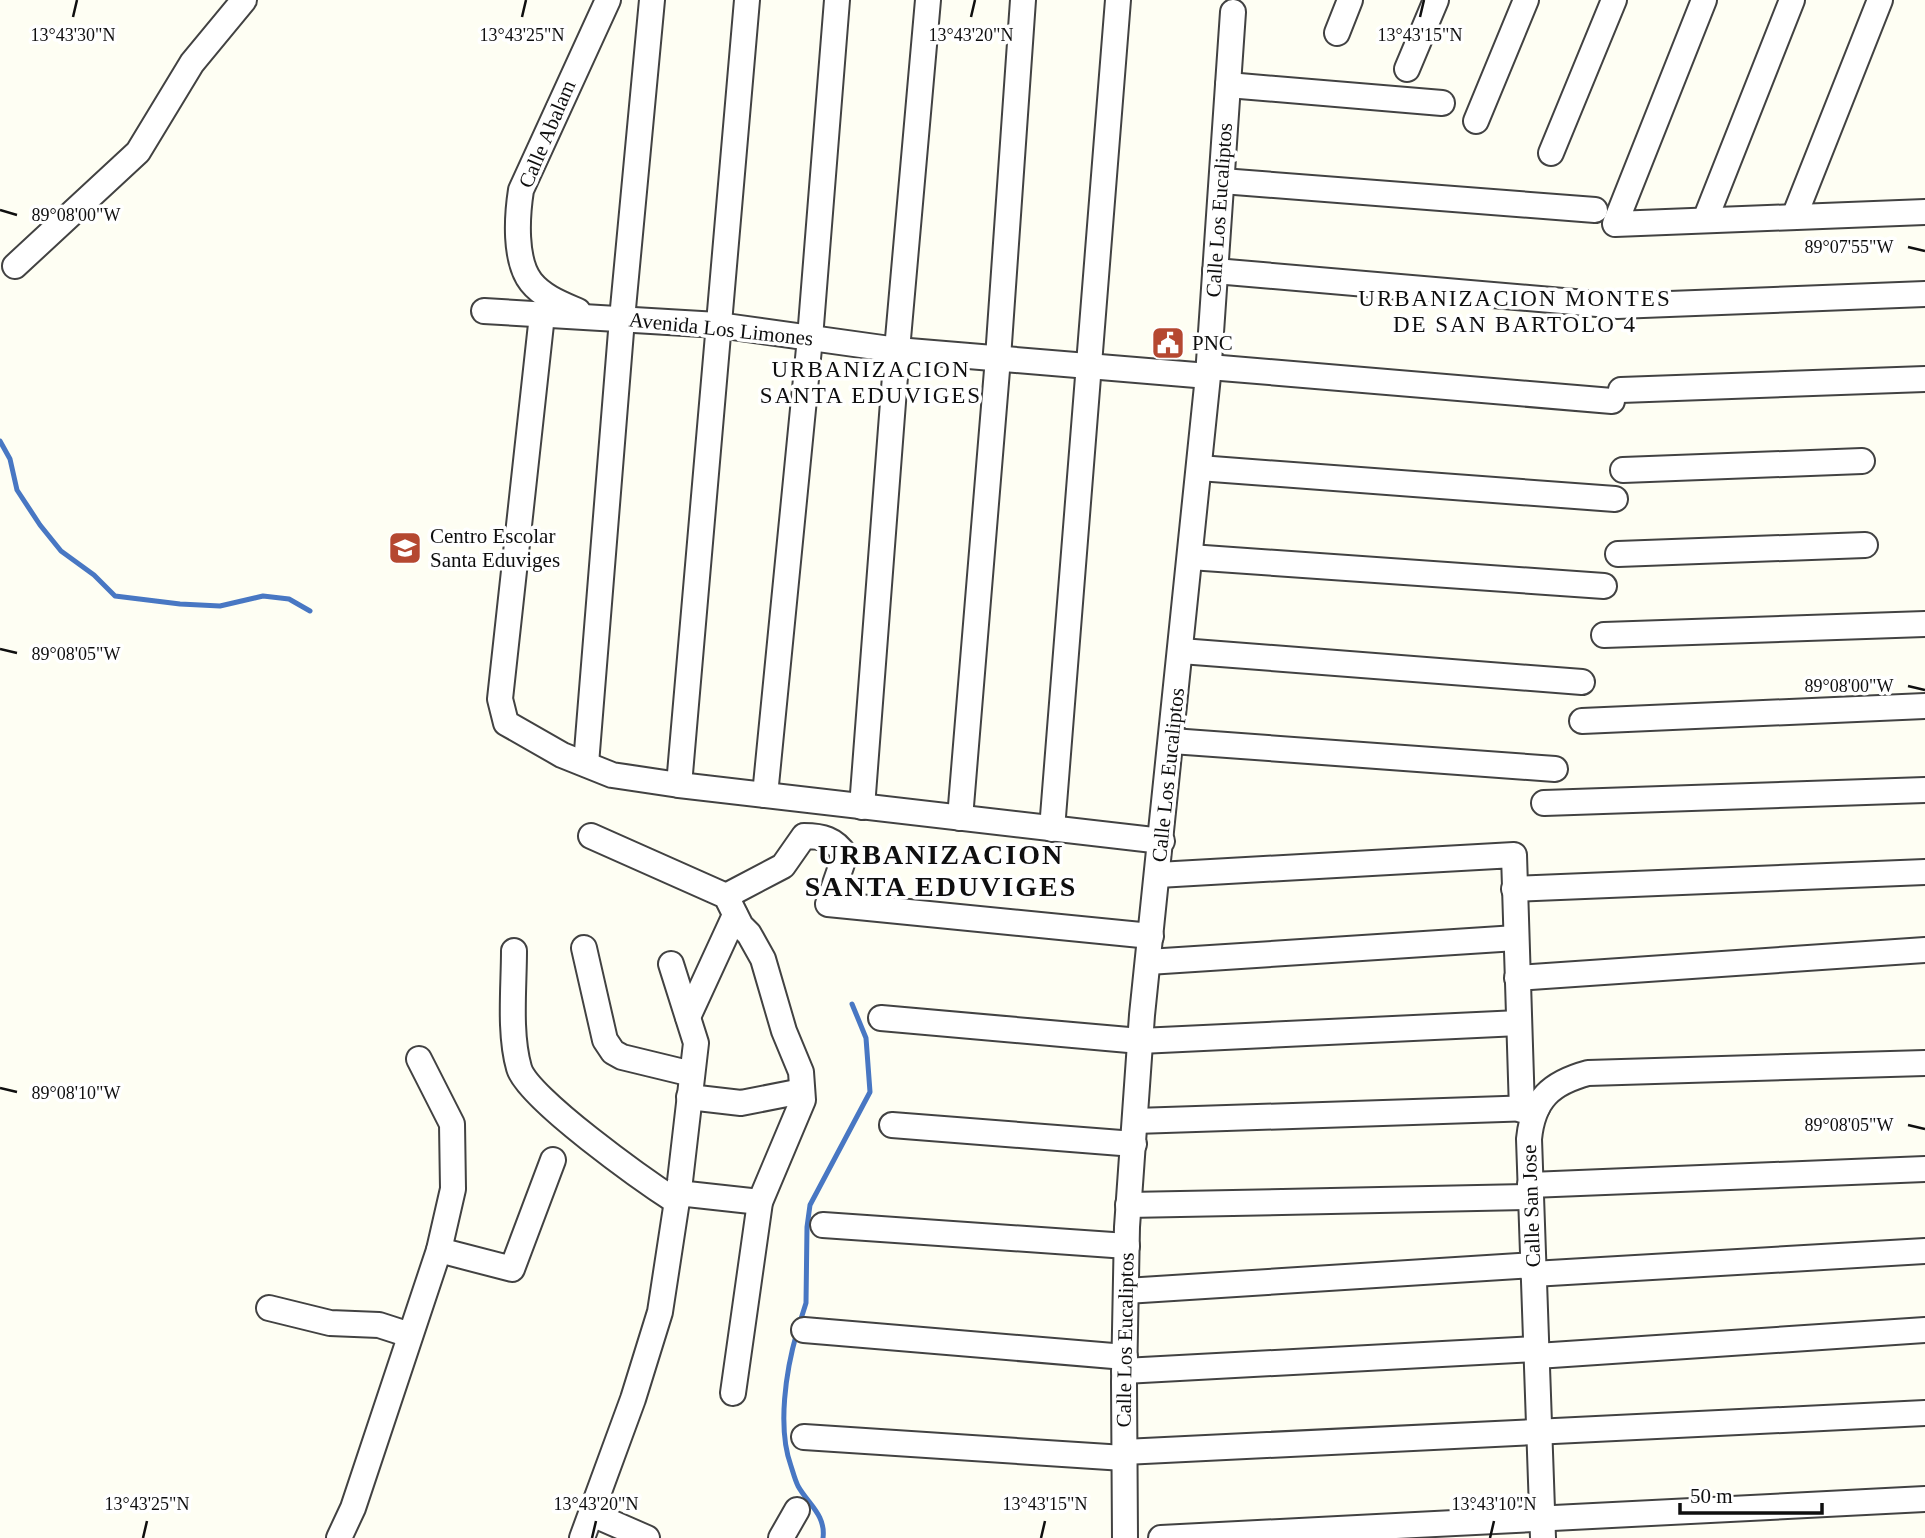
<svg xmlns="http://www.w3.org/2000/svg" width="1925" height="1538" viewBox="0 0 1925 1538" font-family="Georgia,serif">
	<style>
		.lines { fill: none; stroke-linecap: round; stroke-linejoin: round }
		.stream { stroke: #4877c3; stroke-width: 5 }
		.minor-casing { stroke: #424242; stroke-width: 28 }
		.minor { stroke: #fff; stroke-width: 24 }
		.ticks { fill: none; stroke: #0f0f0f; stroke-width: 2.5 }
		.labels { text-anchor: middle; dominant-baseline: central; stroke-width: 7; stroke-linejoin: round; paint-order: stroke }
		.street-label { font-size: 21px; fill: #0f0f0f; stroke: #fff }
		.poi-label { font-size: 21px; fill: #0f0f0f; stroke: #fff; text-anchor: start }
		.neighbourhood-label { font-size: 23px; letter-spacing: 2px; fill: #0f0f0f; stroke: #fff }
		.district-label { font-size: 28px; font-weight: bold; letter-spacing: 2px; fill: #0f0f0f; stroke: #fff }
		.ticks-label { font-size: 18px; text-anchor: middle; fill: #0f0f0f; stroke: #fff; stroke-width: 7; stroke-linejoin: round; paint-order: stroke }
	</style>
	<rect width="100%" height="100%" fill="#fefef3"/>
	<g class="lines">
		<g class="stream">
			<path d="M0,441L10,459L17,490L40,525L61,551L94,575L115,596L180,604L220,606L263,596L289,599L310,611"/>
			<path d="M800,1322L806,1303L807,1227L810,1205L870,1092L866,1038L852,1004"/>
			<path d="M797,1332C786,1370 777,1428 791,1466C793,1472 795,1480 798,1486C808,1504 826,1515 823,1538"/>
		</g>
		<defs>
			<g id="minor">
				<path d="M1704,0L1615,224L1925,212"/>
				<path d="M1337,33L1350,0"/>
				<path d="M1407,69L1436,0"/>
				<path d="M1228,85L1442,103"/>
				<path d="M1476,121L1526,0"/>
				<path d="M1551,153L1614,0"/>
				<path d="M1222,181L1595,210"/>
				<path d="M1794,217L1880,0"/>
				<path d="M1705,220L1792,0"/>
				<path d="M15,266L138,152L192,63L244,0"/>
				<path d="M1215,271L1609,305"/>
				<path d="M1617,306L1925,294"/>
				<path d="M484,311L718,325L897,350L1208,376"/>
				<path d="M578,311C562,304 543,297 531,282C514,260 517,216 521,190L608,0"/>
				<path d="M542,315L500,699L506,723L562,755L612,775L679,785L1162,841"/>
				<path d="M1209,367L1612,401"/>
				<path d="M1621,390L1925,379"/>
				<path d="M1199,468L1615,499"/>
				<path d="M1623,470L1862,461"/>
				<path d="M1618,554L1865,545"/>
				<path d="M1190,557L1604,586"/>
				<path d="M1604,635L1925,624"/>
				<path d="M1181,651L1582,682"/>
				<path d="M1582,721L1925,706"/>
				<path d="M1172,741L1555,769"/>
				<path d="M586,764L622,319L652,0"/>
				<path d="M679,785L747,0"/>
				<path d="M765,795L810,338L837,0"/>
				<path d="M1544,803L1925,790"/>
				<path d="M862,807L897,350L928,0"/>
				<path d="M960,818L998,358L1023,0"/>
				<path d="M1052,829L1118,0"/>
				<path d="M591,836L726,896L741,926L749,934L763,959L784,1031L801,1072L803,1100L760,1202L733,1393"/>
				<path d="M1158,875L1514,855L1522,1110"/>
				<path d="M1514,889L1925,872"/>
				<path d="M726,896L783,866L804,836C822,836 835,839 845,855L828,904L1151,936"/>
				<path d="M584,948L605,1040L613,1052L622,1057L692,1074"/>
				<path d="M514,951C514,987 509,1033 519,1068C527,1098 646,1182 677,1202"/>
				<path d="M1148,962L1516,938"/>
				<path d="M1517,978L1925,950"/>
				<path d="M688,1017L735,915"/>
				<path d="M881,1018L1140,1041L1519,1023"/>
				<path d="M689,1097L741,1103L802,1091"/>
				<path d="M1135,1121L1537,1108"/>
				<path d="M892,1125L1134,1144"/>
				<path d="M1530,1185L1925,1169"/>
				<path d="M678,1193L760,1202"/>
				<path d="M1128,1205L1531,1197"/>
				<path d="M823,1225L1127,1246"/>
				<path d="M439,1250L512,1269L553,1160"/>
				<path d="M1533,1274L1925,1251"/>
				<path d="M1126,1291L1533,1265"/>
				<path d="M269,1308L330,1323L379,1325L410,1335"/>
				<path d="M804,1330L1125,1357"/>
				<path d="M1537,1356L1925,1330"/>
				<path d="M1124,1371L1536,1349"/>
				<path d="M804,1437L1124,1458"/>
				<path d="M1124,1452L1925,1413"/>
				<path d="M592,1514L647,1538"/>
				<path d="M339,1538L353,1508L439,1250L453,1189L452,1124L419,1059"/>
				<path d="M582,1538L633,1399L660,1312L680,1181L696,1043L671,964"/>
				<path d="M781,1538L797,1510"/>
				<path d="M1125,1538L1124,1382L1127,1227L1142,1015L1208,376L1233,12"/>
				<path d="M1161,1538L1925,1499"/>
				<path d="M1543,1538L1529,1139C1533,1099 1551,1083 1588,1073L1925,1063"/>
			</g>
		</defs>
		<use href="#minor" class="minor-casing"/>
		<use href="#minor" class="minor"/>
	</g>
	<path class="ticks" d="M73,17L77,0M522,17L526,0M971,17L975,0M1420,17L1424,0M0,210L17,215M1908,247L1925,251M0,649L17,653M1908,686L1925,690M0,1088L17,1092M1908,1125L1925,1129M143,1538L147,1521M592,1538L596,1521M1041,1538L1045,1521M1490,1538L1494,1521"/>
	<defs>
		<symbol id="civic-square" viewBox="-11 -11 22 22"><rect x="-9" y="-9" width="18" height="18" rx="4" fill="#b54831" stroke="#fff"/><path d="M-.6-6.5H3V-4.5H.6V-3L4-1V1h2V6H-6V1h2V-1L-.6-3ZM-1.2 2.5V6h2.4V2.5Z" fill="#fff"/></symbol>
		<symbol id="school-square" viewBox="-11 -11 22 22"><rect x="-9" y="-9" width="18" height="18" rx="4" fill="#b54831" stroke="#fff"/><path d="M0-5L7-2L0 1L-7-2ZM-4 1L0 2.5L4 1V4Q0 6-4 4Z" fill="#fff"/></symbol>
	</defs>
	<g fill-rule="evenodd">
		<use href="#civic-square" x="1149" y="324" width="38" height="38"/>
		<use href="#school-square" x="386" y="529" width="38" height="38"/>
	</g>
	<g class="labels">
		<g class="street-label">
			<text transform="translate(547 134) rotate(-67)">Calle Abalam</text>
			<text transform="translate(1219 210) rotate(-86)">Calle Los Eucaliptos</text>
			<text transform="translate(721 329) rotate(6)">Avenida Los Limones</text>
			<text transform="translate(1168 775) rotate(-84)">Calle Los Eucaliptos</text>
			<text transform="translate(1531 1206) rotate(-92)">Calle San Jose</text>
			<text transform="translate(1125 1340) rotate(-89)">Calle Los Eucaliptos</text>
		</g>
		<g class="poi-label">
			<text x="1192" y="343">PNC</text>
			<text x="430" y="536">Centro Escolar<tspan x="430" dy="24">Santa Eduviges</tspan></text>
		</g>
		<g class="neighbourhood-label">
			<text x="1515" y="298">URBANIZACION MONTES<tspan x="1515" dy="26">DE SAN BARTOLO 4</tspan></text>
			<text x="871" y="369">URBANIZACION<tspan x="871" dy="26">SANTA EDUVIGES</tspan></text>
		</g>
		<g class="district-label">
			<text x="941" y="854">URBANIZACION<tspan x="941" dy="32">SANTA EDUVIGES</tspan></text>
		</g>
	</g>
	<g class="ticks-label">
		<text x="73" y="41">13°43'30"N</text>
		<text x="522" y="41">13°43'25"N</text>
		<text x="971" y="41">13°43'20"N</text>
		<text x="1420" y="41">13°43'15"N</text>
		<text x="76" y="221">89°08'00"W</text>
		<text x="1849" y="253">89°07'55"W</text>
		<text x="76" y="660">89°08'05"W</text>
		<text x="1849" y="692">89°08'00"W</text>
		<text x="76" y="1099">89°08'10"W</text>
		<text x="1849" y="1131">89°08'05"W</text>
		<text x="147" y="1510">13°43'25"N</text>
		<text x="596" y="1510">13°43'20"N</text>
		<text x="1045" y="1510">13°43'15"N</text>
		<text x="1494" y="1510">13°43'10"N</text>
	</g>
	<path d="M1680 1503v10h142v-10" fill="none" stroke="#0f0f0f" stroke-width="3.5"/>
	<text x="1690" y="1503" font-size="21" fill="#0f0f0f" stroke="#ffffff" stroke-width="5" paint-order="stroke">50 m</text>
</svg>
